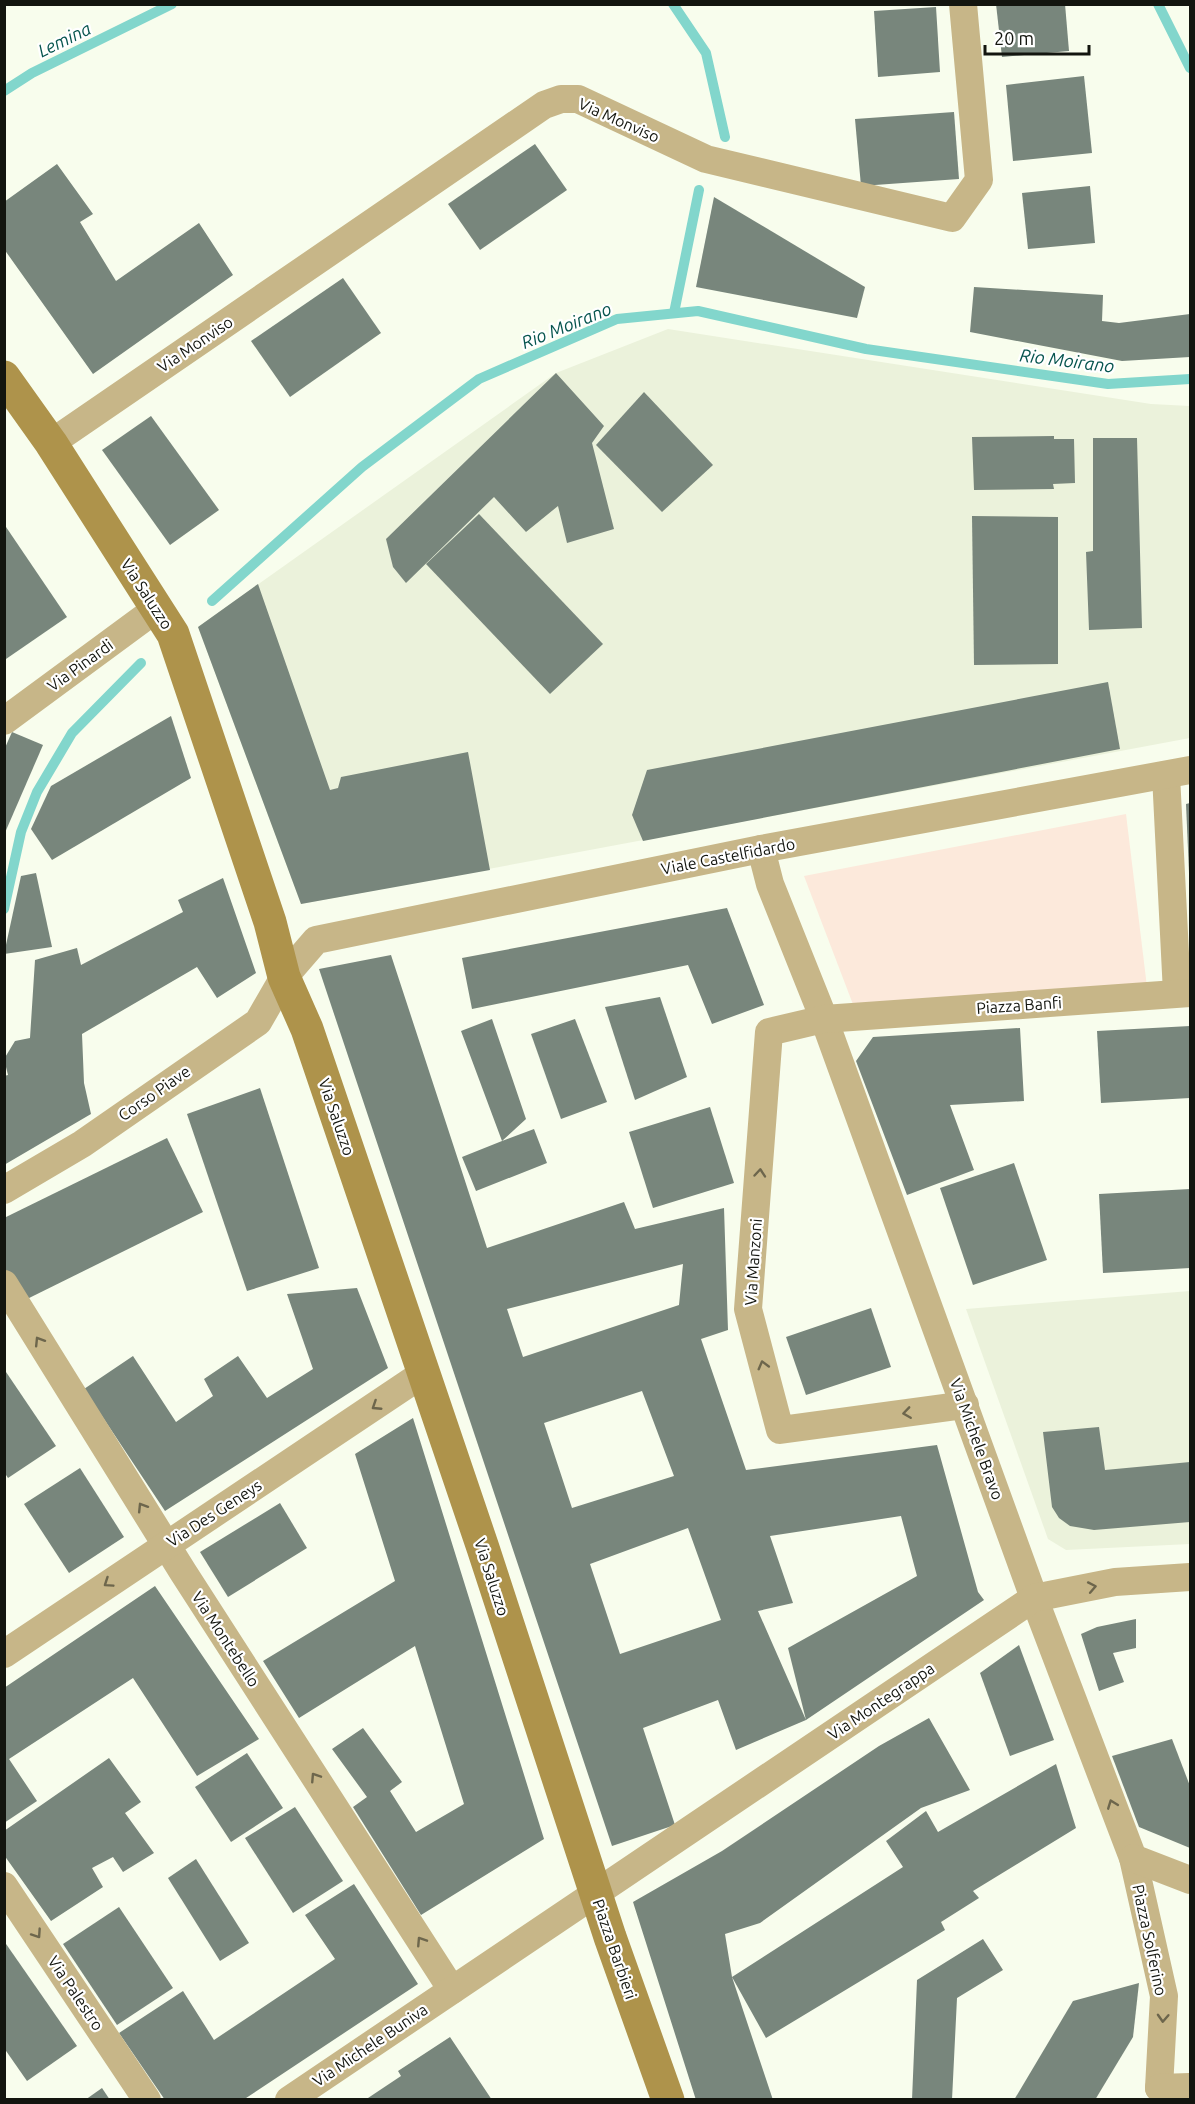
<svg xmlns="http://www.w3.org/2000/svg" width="1195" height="2104" viewBox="0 0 1195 2104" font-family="Ubuntu,sans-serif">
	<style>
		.built { fill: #ebf2db }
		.green { fill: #fce9db }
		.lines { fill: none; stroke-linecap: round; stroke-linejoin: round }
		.stream { stroke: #82d6cc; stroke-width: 10 }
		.building { fill: #78867c; fill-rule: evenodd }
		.minor { stroke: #c7b688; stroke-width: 28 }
		.secondary { stroke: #ae934b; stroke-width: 33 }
		.oneway { stroke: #6d664c }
		.labels { text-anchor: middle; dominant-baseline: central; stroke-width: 4.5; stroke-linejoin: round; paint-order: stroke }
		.street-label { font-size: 16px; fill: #13150f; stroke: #fff }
		.water-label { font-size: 18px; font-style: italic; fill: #06544e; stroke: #fff }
	</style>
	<rect width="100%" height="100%" fill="#f8fded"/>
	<g class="built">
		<path d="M668,329L1151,404L1190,406V738L301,904L198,627L556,373Z"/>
		<path d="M1190,1291V1544L1066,1550L1048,1539L966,1309Z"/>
	</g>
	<path class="green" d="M1126,814L1147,987L854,1007L804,876Z"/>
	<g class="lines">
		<g class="stream">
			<path d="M673,4L706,53L725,137"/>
			<path d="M1158,4L1190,68"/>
			<path d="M4,91L32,73L172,4"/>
			<path d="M674,313L699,190"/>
			<path d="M212,601L362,467L479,379L617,319L698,311L866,349L1108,384L1190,379"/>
			<path d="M4,909L21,832L37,792L72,733L141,663"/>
		</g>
	</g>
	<g class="building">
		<path d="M996,4H1065L1069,51L1002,57Z"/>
		<path d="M936,7L940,72L878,77L874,11Z"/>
		<path d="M1084,76L1092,153L1013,161L1006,85Z"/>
		<path d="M954,112L959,179L861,186L855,119Z"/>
		<path d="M535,144L567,190L480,250L448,204Z"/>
		<path d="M57,164L93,214L80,222L116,281L199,223L233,275L93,374L4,249V202Z"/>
		<path d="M1090,186L1095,243L1028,249L1022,193Z"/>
		<path d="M714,197L865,287L857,318L696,287Z"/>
		<path d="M343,278L381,333L290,397L251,341Z"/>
		<path d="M974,287L1103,295L1102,321L1119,323L1190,314V357L1122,361L970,332Z"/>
		<path d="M556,373L604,426L592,443L614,529L567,543L558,506L526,532L494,497L406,583L393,567L386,539Z"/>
		<path d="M644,392L713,465L662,512L596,445Z"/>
		<path d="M151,416L219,510L170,545L102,450Z"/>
		<path d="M1054,436V439H1074L1075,483L1053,484L1054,489L974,490L972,437Z"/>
		<path d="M1093,438H1137L1142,628L1089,630L1086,552L1093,551Z"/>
		<path d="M479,514L603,644L550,694L426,564Z"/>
		<path d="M972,516L1058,517V664L974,665Z"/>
		<path d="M4,524L67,617L6,659L4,657Z"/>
		<path d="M258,584L330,790L338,788L341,777L468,752L490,870L301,904L198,627Z"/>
		<path d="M1108,682L1120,749L643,841L632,815L647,770Z"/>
		<path d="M171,716L191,778L52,860L31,829L51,786Z"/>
		<path d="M12,732L43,745L4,835V750Z"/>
		<path d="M1190,803V873H1189L1186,804Z"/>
		<path d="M36,873L52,947L4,954L21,876Z"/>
		<path d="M223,878L256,973L217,998L197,967L82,1034L84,1083L91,1114L4,1165V1076L8,1075L4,1059L15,1041L30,1038L35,960L77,948L81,965L183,912L178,900Z"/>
		<path d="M727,908L764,1005L712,1024L688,965L472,1009L462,958Z"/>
		<path d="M391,955L487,1248L624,1202L635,1229L724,1208L728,1330L701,1339L746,1470L937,1445L978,1592L984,1600L806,1720L788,1648L917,1576L901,1516L770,1536L793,1603L758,1611L806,1720L736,1750L718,1700L643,1728L675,1825L612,1846L319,969ZM683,1264L679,1305L523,1357L507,1309ZM642,1391L674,1476L572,1508L544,1423ZM688,1528L721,1620L620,1654L590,1564Z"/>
		<path d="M660,997L687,1077L635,1100L605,1007Z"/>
		<path d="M492,1019L526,1119L502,1141L534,1129L547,1163L476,1191L462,1157L502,1141L461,1031Z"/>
		<path d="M575,1019L607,1102L561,1119L531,1034Z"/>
		<path d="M1190,1026V1098L1101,1103L1097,1031Z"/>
		<path d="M1020,1028L1024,1101L950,1105L974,1170L907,1195L856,1061L873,1037Z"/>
		<path d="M260,1088L319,1268L247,1291L187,1114Z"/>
		<path d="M710,1107L734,1183L653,1208L629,1132Z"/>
		<path d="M167,1138L203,1212L19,1303L4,1273V1218Z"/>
		<path d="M1014,1163L1047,1260L973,1285L940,1188Z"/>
		<path d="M1190,1189V1268L1103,1273L1099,1194Z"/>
		<path d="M357,1288L388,1368L165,1511L84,1389L133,1356L176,1422L213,1396L204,1379L238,1356L267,1398L313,1369L287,1294Z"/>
		<path d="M871,1308L891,1367L806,1395L786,1337Z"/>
		<path d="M4,1369L56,1446L8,1478L4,1472Z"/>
		<path d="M413,1418L544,1839L421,1915L353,1807L367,1797L332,1749L363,1728L402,1782L390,1791L416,1832L464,1804L415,1646L299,1718L263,1661L395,1581L355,1454Z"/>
		<path d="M1099,1427L1105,1470L1190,1462V1522L1094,1530L1070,1526L1059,1518L1052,1507L1043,1432Z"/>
		<path d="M80,1468L124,1537L69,1573L24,1504Z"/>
		<path d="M280,1503L307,1548L228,1597L200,1552Z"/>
		<path d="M155,1586L259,1739L197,1776L133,1678L9,1759L37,1801L4,1823V1688Z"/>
		<path d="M1136,1619V1648L1113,1653L1124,1682L1099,1691L1081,1634L1097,1627Z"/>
		<path d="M1019,1645L1054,1740L1010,1756L980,1673Z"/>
		<path d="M929,1718L970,1790L921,1808L760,1923L725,1934L732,1977L903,1867L886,1841L926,1811L938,1832L1056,1764L1076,1828L973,1891L979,1898L941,1922L945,1930L766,2038L732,1977L773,2100H696L633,1902L722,1851L879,1746Z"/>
		<path d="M1172,1739L1190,1786V1848L1139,1827L1112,1756Z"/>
		<path d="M247,1753L283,1808L231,1842L195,1787Z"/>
		<path d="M109,1758L141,1802L125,1813L154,1853L123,1872L113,1857L92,1868L103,1887L51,1921L4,1855V1831Z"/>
		<path d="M295,1807L343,1881L293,1913L245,1838Z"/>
		<path d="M196,1859L249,1943L220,1961L168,1878Z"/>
		<path d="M354,1884L418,1984L243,2100H165L119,2033L183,1991L214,2040L335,1959L305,1915Z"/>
		<path d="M119,1907L173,1988L117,2025L63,1944Z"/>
		<path d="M983,1939L1003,1970L957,1998L952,2100H912L917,1980Z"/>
		<path d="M4,1941L77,2046L27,2081L4,2048Z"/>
		<path d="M1139,1983L1133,2037L1095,2100H1014L1073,2001Z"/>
		<path d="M450,2037L492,2100H365L401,2076L398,2071Z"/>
		<path d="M102,2088L110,2100H85Z"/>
	</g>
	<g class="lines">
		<g class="minor">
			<path d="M51,443L544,105L561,99H578L706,159L952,218L979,180L963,4"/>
			<path d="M4,721L156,609"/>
			<path d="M1166,775L1177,993"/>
			<path d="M761,849L770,884L824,1019L1034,1598L1133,1858L1164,1996L1159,2088"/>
			<path d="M4,1190L82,1144L258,1022L284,977L316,940L761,849L1190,770"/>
			<path d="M4,1284L183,1572L452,1990"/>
			<path d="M965,1405L780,1430L748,1309L769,1032L824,1019L1190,993"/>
			<path d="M4,1654L424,1373"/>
			<path d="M1133,1858L1190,1880"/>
			<path d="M4,1886L147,2100"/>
			<path d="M1159,2088L1190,2087"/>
			<path d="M289,2100L1034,1598L1115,1582L1190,1577"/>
		</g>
		<path class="secondary" d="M4,377L51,443L173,634L270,922L284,977L307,1029L483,1548L610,1937L668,2100"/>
	</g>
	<defs><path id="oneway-chevron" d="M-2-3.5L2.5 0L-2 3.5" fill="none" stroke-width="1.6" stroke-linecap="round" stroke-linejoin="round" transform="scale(1.5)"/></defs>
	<g class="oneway">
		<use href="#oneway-chevron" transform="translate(760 1173) rotate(-85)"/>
		<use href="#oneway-chevron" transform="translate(39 1341) rotate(-122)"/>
		<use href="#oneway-chevron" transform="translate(763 1365) rotate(-105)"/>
		<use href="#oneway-chevron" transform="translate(376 1406) rotate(147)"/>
		<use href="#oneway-chevron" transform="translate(907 1413) rotate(172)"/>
		<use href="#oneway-chevron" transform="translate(142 1507) rotate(-122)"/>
		<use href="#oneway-chevron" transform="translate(108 1583) rotate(146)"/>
		<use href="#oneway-chevron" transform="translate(1092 1587) rotate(-11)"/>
		<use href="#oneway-chevron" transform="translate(315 1777) rotate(-123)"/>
		<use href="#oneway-chevron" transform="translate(1112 1804) rotate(-111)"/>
		<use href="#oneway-chevron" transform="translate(37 1934) rotate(56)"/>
		<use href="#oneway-chevron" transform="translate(421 1941) rotate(-123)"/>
		<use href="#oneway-chevron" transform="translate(1163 2018) rotate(93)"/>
	</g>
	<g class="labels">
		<g class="street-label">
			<text transform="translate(619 120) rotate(24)">Via Monviso</text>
			<text transform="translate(195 344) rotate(-34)">Via Monviso</text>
			<text transform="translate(147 594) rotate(57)">Via Saluzzo</text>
			<text transform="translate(80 665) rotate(-36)">Via Pinardi</text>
			<text transform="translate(728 856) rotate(-11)">Viale Castelfidardo</text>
			<text transform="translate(1019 1005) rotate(-4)">Piazza Banfi</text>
			<text transform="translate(154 1093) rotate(-35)">Corso Piave</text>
			<text transform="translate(337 1117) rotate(71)">Via Saluzzo</text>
			<text transform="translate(753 1262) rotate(-86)">Via Manzoni</text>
			<text transform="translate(977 1439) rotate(70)">Via Michele Bravo</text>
			<text transform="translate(214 1513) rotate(-33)">Via Des Geneys</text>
			<text transform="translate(492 1577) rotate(72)">Via Saluzzo</text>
			<text transform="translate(226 1639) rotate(57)">Via Montebello</text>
			<text transform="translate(881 1701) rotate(-34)">Via Montegrappa</text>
			<text transform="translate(1150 1940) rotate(78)">Piazza Solferino</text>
			<text transform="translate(615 1949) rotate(71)">Piazza Barbieri</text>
			<text transform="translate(76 1993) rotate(56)">Via Palestro</text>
			<text transform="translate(370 2045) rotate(-34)">Via Michele Buniva</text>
		</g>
		<g class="water-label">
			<text transform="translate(64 39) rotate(-26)">Lemina</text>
			<text transform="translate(566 325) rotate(-22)">Rio Moirano</text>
			<text transform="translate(1067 360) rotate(7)">Rio Moirano</text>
		</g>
	</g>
	<rect width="1195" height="2104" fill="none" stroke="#13150f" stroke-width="12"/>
	<path d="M985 45v9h104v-9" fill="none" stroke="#13150f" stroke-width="3"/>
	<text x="994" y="45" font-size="18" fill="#13150f" stroke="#ffffff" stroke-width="4.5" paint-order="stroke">20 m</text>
</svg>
